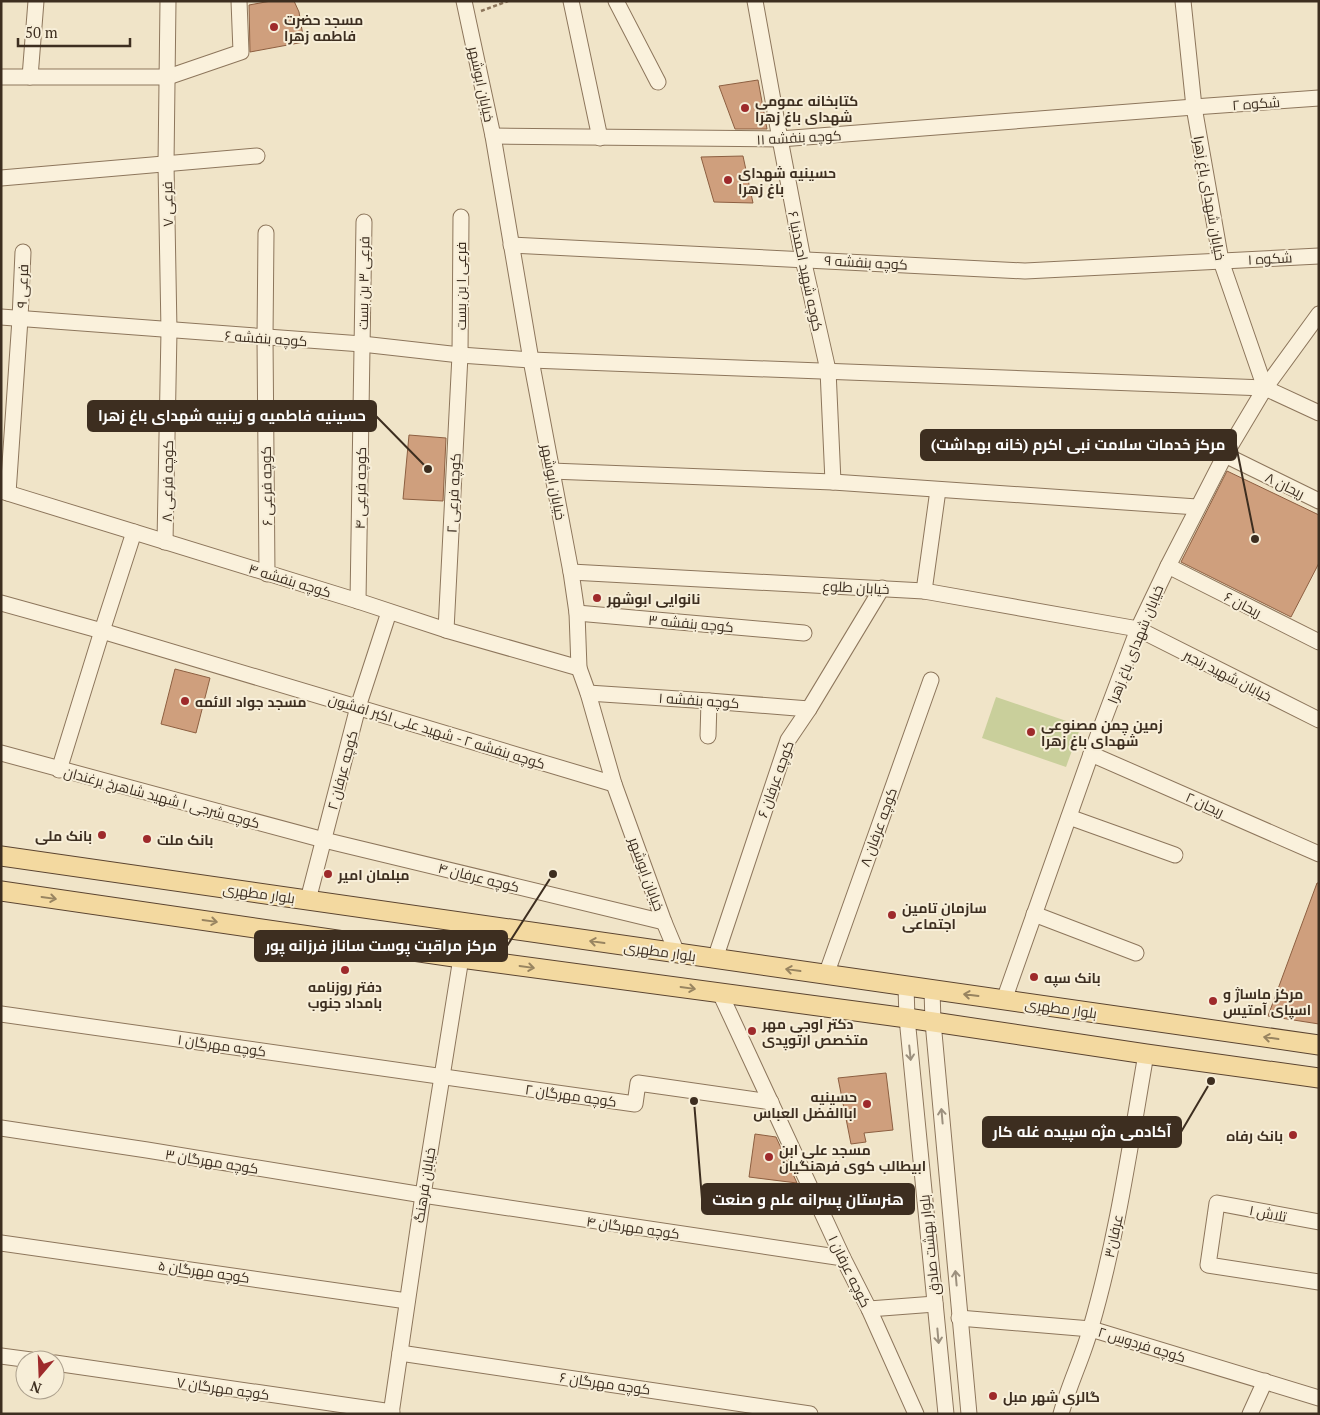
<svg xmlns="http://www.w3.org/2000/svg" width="1320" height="1415" viewBox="0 0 1320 1415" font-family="'PT Serif',Cairo,serif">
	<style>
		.green { fill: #c9cf9b }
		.building { fill: #cf9f7d; stroke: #8d5f41 }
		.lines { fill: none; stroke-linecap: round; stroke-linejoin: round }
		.minor-casing { stroke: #8d765c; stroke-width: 17 }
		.major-casing { stroke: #5b4430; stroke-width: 21 }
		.path { stroke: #8d765c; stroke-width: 2.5; stroke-dasharray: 4 2.5; stroke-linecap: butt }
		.minor { stroke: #faf1dc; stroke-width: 15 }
		.major { stroke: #f3d9a0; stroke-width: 19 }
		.oneway { stroke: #988460 }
		.oneway2 { stroke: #9c907e }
		.poi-dot { fill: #9e2a2b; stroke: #f7eed8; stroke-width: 2 }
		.labels { text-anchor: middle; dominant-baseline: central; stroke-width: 4; stroke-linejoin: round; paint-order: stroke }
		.poi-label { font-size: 14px; font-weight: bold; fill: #3d2e20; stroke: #f7eed8; text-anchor: start }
		.street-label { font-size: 14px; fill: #3d2e20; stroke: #f7eed8 }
		.leader { fill: none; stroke: #3d2e20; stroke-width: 2 }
		.callout-dot { fill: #3d2e20; stroke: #f7eed8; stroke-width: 2 }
		.callout { fill: #3d2e20; stroke: #3d2e20; stroke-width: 2 }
		.callout-label { font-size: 15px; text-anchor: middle; font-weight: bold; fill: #fff }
	</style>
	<rect width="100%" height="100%" fill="#f0e4c8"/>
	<path class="green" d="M996,697L1081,726L1066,767L982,738Z"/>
	<g class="building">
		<path d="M271,1H294L299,12L304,42L250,52L249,5Z"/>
		<path d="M758,80L767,129H735L719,86Z"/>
		<path d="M743,156L753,203L714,202L701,157Z"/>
		<path d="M409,435L446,438L443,501L403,499Z"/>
		<path d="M1227,471L1319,515V563L1291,617L1181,562Z"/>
		<path d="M175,669L210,678L196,733L161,724Z"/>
		<path d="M1317,883H1319V1024L1268,1016Z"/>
		<path d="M886,1073L893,1130L864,1133L866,1142L851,1144L838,1078Z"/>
		<path d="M755,1134L776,1137L797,1183L749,1177Z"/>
	</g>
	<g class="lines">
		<defs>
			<g id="minor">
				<path d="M464,1L493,136L531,360L571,572L577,613L579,668L588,693L614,784L664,922L677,953"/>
				<path d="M571,1L600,138"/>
				<path d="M616,1L658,82"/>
				<path d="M755,1L780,139L803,259L828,370L833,482"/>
				<path d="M1183,1L1194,107L1221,261L1265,388"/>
				<path d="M1,77H168L241,52L239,1"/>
				<path d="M30,77L36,1"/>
				<path d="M493,136L780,139L1194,107L1319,98"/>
				<path d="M1,178L257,156"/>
				<path d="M266,233L265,338L267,574"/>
				<path d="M511,245L1025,271L1319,256"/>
				<path d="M1,317L362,344L460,355L531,360L1265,388L1319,413"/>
				<path d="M1225,455L1319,501"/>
				<path d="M551,471L833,482L1197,507"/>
				<path d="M1,491L358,601L446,630L579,668"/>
				<path d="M8,493L20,319L23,252"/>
				<path d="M165,542L169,331L166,164L168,1"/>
				<path d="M1168,566L1319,642"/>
				<path d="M571,572L924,591L1138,629L1319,720"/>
				<path d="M924,591L938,490"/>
				<path d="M358,601L364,222"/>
				<path d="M1,603L102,631L614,784"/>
				<path d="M577,613L804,633"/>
				<path d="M446,630L460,355L461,217"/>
				<path d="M588,693L709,701L809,709"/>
				<path d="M708,736L709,701"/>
				<path d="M1,753L324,840L664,922"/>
				<path d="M1091,754L1319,854"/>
				<path d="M59,770L102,631L134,532"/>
				<path d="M1069,817L1175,855"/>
				<path d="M308,900L358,707L389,612"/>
				<path d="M1034,914L1136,953"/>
				<path d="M715,959L788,740L809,709L882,588"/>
				<path d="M826,975L931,680"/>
				<path d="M906,987L907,1018L946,1414"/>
				<path d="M932,990L933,1022L969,1414"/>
				<path d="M720,993L843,1258L869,1309L916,1414"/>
				<path d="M1004,1000L1091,754L1138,629L1168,566L1225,455L1265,388L1319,314"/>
				<path d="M1,1014L635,1104L638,1083L771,1102"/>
				<path d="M1,1128L147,1150L423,1195L843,1258"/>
				<path d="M1319,1222L1217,1203L1208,1265L1319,1282"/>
				<path d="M1,1243L407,1301"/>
				<path d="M869,1309L935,1304"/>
				<path d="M959,1318L1091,1329L1319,1398"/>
				<path d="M400,1353L810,1414"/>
				<path d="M1,1356L31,1360"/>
				<path d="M55,1363L392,1412"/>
				<path d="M391,1414L423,1195L461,958"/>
				<path d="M1061,1414C1069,1384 1083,1357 1091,1327C1117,1238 1130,1146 1146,1054"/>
				<path d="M1250,1414L1265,1381"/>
			</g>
			<g id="major">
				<path d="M1,856L1319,1045"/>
				<path d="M1,891L461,958L907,1018L1146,1054L1319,1078"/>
			</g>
		</defs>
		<use href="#minor" class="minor-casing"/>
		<use href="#major" class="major-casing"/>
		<path class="path" d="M481,11L508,1"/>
		<use href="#minor" class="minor"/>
		<use href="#major" class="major"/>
	</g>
	<defs><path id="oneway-shaft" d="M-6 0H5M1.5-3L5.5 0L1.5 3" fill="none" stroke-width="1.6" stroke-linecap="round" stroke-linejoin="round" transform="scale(1.25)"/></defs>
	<g class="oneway">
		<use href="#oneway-shaft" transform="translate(49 898) rotate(8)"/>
		<use href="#oneway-shaft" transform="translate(210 921) rotate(8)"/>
		<use href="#oneway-shaft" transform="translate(597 942) rotate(-172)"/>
		<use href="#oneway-shaft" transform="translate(527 967) rotate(8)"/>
		<use href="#oneway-shaft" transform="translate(793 970) rotate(-172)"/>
		<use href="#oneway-shaft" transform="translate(688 988) rotate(8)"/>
		<use href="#oneway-shaft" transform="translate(971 995) rotate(-173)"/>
		<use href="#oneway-shaft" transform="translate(1271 1038) rotate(-172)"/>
	</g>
	<g class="oneway2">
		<use href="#oneway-shaft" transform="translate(910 1053) rotate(84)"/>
		<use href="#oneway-shaft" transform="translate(942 1116) rotate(-95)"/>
		<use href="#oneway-shaft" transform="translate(956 1278) rotate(-95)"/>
		<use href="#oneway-shaft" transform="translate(938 1336) rotate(85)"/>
	</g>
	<g class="poi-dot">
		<circle cx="274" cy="27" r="5"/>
		<circle cx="745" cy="108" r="5"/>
		<circle cx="728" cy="180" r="5"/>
		<circle cx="597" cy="598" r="5"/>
		<circle cx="185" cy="701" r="5"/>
		<circle cx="1031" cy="732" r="5"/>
		<circle cx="102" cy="835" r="5"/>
		<circle cx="147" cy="839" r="5"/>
		<circle cx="328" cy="874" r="5"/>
		<circle cx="892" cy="915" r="5"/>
		<circle cx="345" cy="970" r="5"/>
		<circle cx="1034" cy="977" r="5"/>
		<circle cx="1213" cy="1001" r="5"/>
		<circle cx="752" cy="1031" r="5"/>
		<circle cx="867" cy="1104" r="5"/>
		<circle cx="1293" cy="1135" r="5"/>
		<circle cx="769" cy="1157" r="5"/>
		<circle cx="993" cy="1396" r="5"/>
	</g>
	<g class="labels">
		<g class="poi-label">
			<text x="284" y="19">مسجد حضرت<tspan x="284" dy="16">فاطمه زهرا</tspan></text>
			<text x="755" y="100">کتابخانه عمومی<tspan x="755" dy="16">شهدای باغ زهرا</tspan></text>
			<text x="738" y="172">حسینیه شهدای<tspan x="738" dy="16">باغ زهرا</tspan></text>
			<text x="607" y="598">نانوایی ابوشهر</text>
			<text x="195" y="701">مسجد جواد الائمه</text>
			<text x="1041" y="724">زمین چمن مصنوعی<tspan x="1041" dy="16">شهدای باغ زهرا</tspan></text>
			<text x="92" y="835" text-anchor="end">بانک ملی</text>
			<text x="157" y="839">بانک ملت</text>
			<text x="338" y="874">مبلمان امیر</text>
			<text x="902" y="907">سازمان تامین<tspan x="902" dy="16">اجتماعی</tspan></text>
			<text x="1044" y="977">بانک سپه</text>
			<text x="345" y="986" text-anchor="middle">دفتر روزنامه<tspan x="345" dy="16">بامداد جنوب</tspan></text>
			<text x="1223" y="993">مرکز ماساژ و<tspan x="1223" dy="16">اسپای آمتیس</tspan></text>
			<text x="762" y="1023">دکتر اوجی مهر<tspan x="762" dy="16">متخصص ارتوپدی</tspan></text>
			<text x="857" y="1096" text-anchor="end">حسینیه<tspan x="857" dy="16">اباالفضل العباس</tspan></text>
			<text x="1283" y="1135" text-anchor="end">بانک رفاه</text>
			<text x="779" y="1149">مسجد علی ابن<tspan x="779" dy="16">ابیطالب کوی فرهنگیان</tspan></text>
			<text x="1003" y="1396">گالری شهر مبل</text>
		</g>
		<g class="street-label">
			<text transform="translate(482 84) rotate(78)">خیابان ابوشهر</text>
			<text transform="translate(1256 103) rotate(-4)">شکوه ۲</text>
			<text transform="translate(799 137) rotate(-3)">کوچه بنفشه ۱۱</text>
			<text transform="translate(1210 198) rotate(80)">خیابان شهدای باغ زهرا</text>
			<text transform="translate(167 204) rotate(-91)">فرعی ۷</text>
			<text transform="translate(1270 258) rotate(-3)">شکوه ۱</text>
			<text transform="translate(866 262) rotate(3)">کوچه بنفشه ۹</text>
			<text transform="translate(806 271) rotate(78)">کوچه شهید احمدنیا ۶</text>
			<text transform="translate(363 283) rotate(-89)">فرعی ۳ بن بست</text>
			<text transform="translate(22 286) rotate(-88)">فرعی ۹</text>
			<text transform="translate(460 286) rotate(-90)">فرعی ۱ بن بست</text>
			<text transform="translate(266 338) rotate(4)">کوچه بنفشه ۶</text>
			<text transform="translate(167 481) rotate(-89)">کوچه فرعی ۸</text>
			<text transform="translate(554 482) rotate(79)">خیابان ابوشهر</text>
			<text transform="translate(1285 485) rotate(26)">ریحان ۸</text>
			<text transform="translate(266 486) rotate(-91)">کوچه فرعی ۶</text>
			<text transform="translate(360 488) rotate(-89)">کوچه فرعی ۴</text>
			<text transform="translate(453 493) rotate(-87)">کوچه فرعی ۲</text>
			<text transform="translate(290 580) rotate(17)">کوچه بنفشه ۴</text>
			<text transform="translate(856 587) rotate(3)">خیابان طلوع</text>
			<text transform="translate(1243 604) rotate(27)">ریحان ۶</text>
			<text transform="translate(691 623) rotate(5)">کوچه بنفشه ۳</text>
			<text transform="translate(1135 644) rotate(-68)">خیابان شهدای باغ‌ زهرا</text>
			<text transform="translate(1228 675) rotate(27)">خیابان شهید رنجبر</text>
			<text transform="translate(699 700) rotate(4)">کوچه بنفشه ۱</text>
			<text transform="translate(437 731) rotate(17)">کوچه بنفشه ۲ - شهید علی اکبر افشون</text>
			<text transform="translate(342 770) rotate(-75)">کوچه عرفان ۲</text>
			<text transform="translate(775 779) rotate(-70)">کوچه عرفان ۶</text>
			<text transform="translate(162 797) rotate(15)">کوچه شرجی ۱ شهید شاهرخ برغندان</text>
			<text transform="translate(1205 804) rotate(24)">ریحان ۲</text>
			<text transform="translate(878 827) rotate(-70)">کوچه عرفان ۸</text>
			<text transform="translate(647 874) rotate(70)">خیابان ابوشهر</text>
			<text transform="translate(479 877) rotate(14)">کوچه عرفان ۴</text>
			<text transform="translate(259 893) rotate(8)">بلوار مطهری</text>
			<text transform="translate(660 951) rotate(8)">بلوار مطهری</text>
			<text transform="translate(1061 1008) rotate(8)">بلوار مطهری</text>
			<text transform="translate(222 1045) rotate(8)">کوچه مهرگان ۱</text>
			<text transform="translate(571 1095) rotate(8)">کوچه مهرگان ۲</text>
			<text transform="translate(212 1161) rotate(9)">کوچه مهرگان ۳</text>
			<text transform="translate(424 1185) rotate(-81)">خیابان فرهنگ</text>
			<text transform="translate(1268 1213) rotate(11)">تلاش ۱</text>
			<text transform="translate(633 1227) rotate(8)">کوچه مهرگان ۴</text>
			<text transform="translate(1113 1236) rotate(-78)">عرفان۳</text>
			<text transform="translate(929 1245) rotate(-96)">بلوار بهشت صادق</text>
			<text transform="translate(204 1271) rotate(8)">کوچه مهرگان ۵</text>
			<text transform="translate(850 1271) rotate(64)">کوچه عرفان ۱</text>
			<text transform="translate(1142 1344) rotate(17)">کوچه فردوس ۲</text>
			<text transform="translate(605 1383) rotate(8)">کوچه مهرگان ۶</text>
			<text transform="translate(223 1388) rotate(8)">کوچه مهرگان ۷</text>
		</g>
	</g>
	<path class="leader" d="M428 469L376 416M1255 539L1236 445M553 874L507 946M1211 1081L1181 1132M694 1101L702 1199"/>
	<g class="callout-dot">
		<circle cx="428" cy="469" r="5"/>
		<circle cx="1255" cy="539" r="5"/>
		<circle cx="553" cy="874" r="5"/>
		<circle cx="1211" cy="1081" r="5"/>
		<circle cx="694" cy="1101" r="5"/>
	</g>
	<g class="callout">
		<rect x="88" y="401" width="288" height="30" rx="5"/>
		<rect x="921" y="430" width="315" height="30" rx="5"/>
		<rect x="255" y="931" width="252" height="30" rx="5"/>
		<rect x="983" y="1117" width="198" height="30" rx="5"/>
		<rect x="702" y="1184" width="212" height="30" rx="5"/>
	</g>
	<g class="callout-label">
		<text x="232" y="421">حسینیه فاطمیه و زینبیه شهدای باغ زهرا</text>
		<text x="1078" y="450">مرکز خدمات سلامت نبی اکرم (خانه بهداشت)</text>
		<text x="381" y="951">مرکز مراقبت پوست ساناز فرزانه پور</text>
		<text x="1082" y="1137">آکادمی مژه سپیده غله کار</text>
		<text x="808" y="1205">هنرستان پسرانه علم و صنعت</text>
	</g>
	<rect width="1320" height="1415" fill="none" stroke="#3d2e20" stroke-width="5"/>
	<g transform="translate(40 1375) rotate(199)"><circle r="24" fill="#f7eed8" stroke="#ada18e"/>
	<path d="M0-4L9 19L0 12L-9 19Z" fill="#9e2a2b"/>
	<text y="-8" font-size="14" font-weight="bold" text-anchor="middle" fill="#3d2e20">N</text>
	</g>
	<path d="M18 38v8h112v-8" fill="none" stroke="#3d2e20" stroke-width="2.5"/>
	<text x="25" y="38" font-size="15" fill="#3d2e20" stroke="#f7eed8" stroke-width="4" paint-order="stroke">50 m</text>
</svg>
